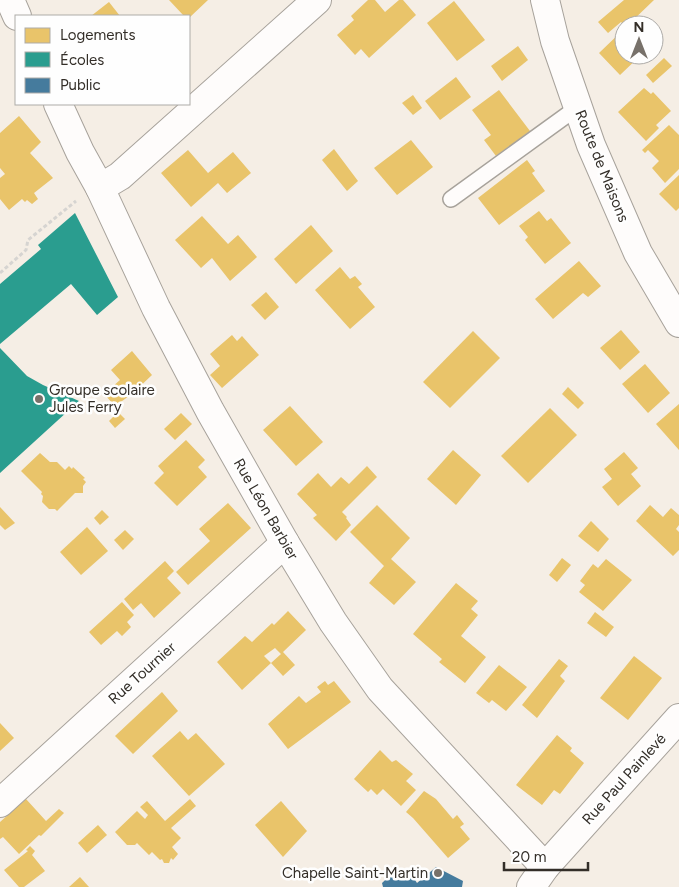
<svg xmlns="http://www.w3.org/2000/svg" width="679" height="887" viewBox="0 0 679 887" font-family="Figtree,sans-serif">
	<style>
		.homes { fill: #e9c46a; fill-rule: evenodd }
		.schools { fill: #2a9d8f }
		.public { fill: #457b9d }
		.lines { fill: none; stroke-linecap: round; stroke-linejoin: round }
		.lane-casing { stroke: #a7a29b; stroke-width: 18 }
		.street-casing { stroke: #a7a29b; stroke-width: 30 }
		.secondary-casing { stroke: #a7a29b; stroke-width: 30 }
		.path { stroke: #d6d4d1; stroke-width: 3; stroke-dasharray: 4 2.5; stroke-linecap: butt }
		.lane { stroke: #fefcfb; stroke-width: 15 }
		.street { stroke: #fefcfb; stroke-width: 28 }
		.secondary { stroke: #fefcfb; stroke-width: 28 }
		.poi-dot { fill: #77716a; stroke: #fefefe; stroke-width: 2 }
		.labels { text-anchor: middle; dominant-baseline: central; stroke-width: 5; stroke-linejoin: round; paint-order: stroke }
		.street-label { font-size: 15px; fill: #332e28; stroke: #fefefe }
		.poi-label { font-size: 15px; fill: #332e28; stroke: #fefefe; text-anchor: start }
	</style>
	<rect width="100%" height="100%" fill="#f5eee5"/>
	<g class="homes">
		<path d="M169,0H208L189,18V16H184Z"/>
		<path d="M368,0H375L385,12L399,0H403L416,15L369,58L361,49L355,55L337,35L354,20L351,16Z"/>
		<path d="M624,0H654L628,25H624L621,22L608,33L598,22Z"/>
		<path d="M454,1L485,40L457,61L427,23Z"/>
		<path d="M109,2L120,16H91Z"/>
		<path d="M624,29V55H641L620,75L599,53Z"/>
		<path d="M518,46L528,60L502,81L491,66Z"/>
		<path d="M664,58L672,66L653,83L646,75Z"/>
		<path d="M456,77L471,97L440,120L425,101Z"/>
		<path d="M644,88L651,94L653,92L671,111L656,125L659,128L646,141L618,112Z"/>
		<path d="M499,90L530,131L496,156L484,140L491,135L472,110Z"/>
		<path d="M413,95L422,108L413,115L402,103Z"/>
		<path d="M19,116L41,142L30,153L53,178L34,193L38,199L32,204L27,200L25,202L22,199L9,210L0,199V178L5,174L0,168V133Z"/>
		<path d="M669,125L679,135V169L665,183L652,168L659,161L648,150L645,153L642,150Z"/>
		<path d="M411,140L433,167L397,195L374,168Z"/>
		<path d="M334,149L358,181L347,191L322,160Z"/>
		<path d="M188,150L208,173L233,152L251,173L227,193L218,183L191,207L161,173Z"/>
		<path d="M527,160L535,171L532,173L545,191L499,225L478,198Z"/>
		<path d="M679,175V208L676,211L659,194Z"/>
		<path d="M539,211L547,221L551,218L571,243L545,264L525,240L528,237L519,226Z"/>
		<path d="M202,216L228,244L238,235L257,257L230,281L212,258L201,268L175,240Z"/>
		<path d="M311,225L333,251L296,284L274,259Z"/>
		<path d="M579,261L601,286L588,297L583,293L553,319L535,299Z"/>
		<path d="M340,267L350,279L355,276L362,284L358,287L375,307L350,329L315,290Z"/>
		<path d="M266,292L279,307L265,320L251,305Z"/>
		<path d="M621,330L640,352L620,370L600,348Z"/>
		<path d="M473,331L500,358L450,408L423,382Z"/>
		<path d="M232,335L237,341L242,336L259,355L222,388L210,375L220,366L210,354Z"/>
		<path d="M132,351L152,375L132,394L115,406L104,394L120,380L111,370Z"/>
		<path d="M645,364L670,393L648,413L622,384Z"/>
		<path d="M568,387L584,403L578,409L562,394Z"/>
		<path d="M679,404V450L656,424Z"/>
		<path d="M290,406L323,442L296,466L263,430Z"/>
		<path d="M550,408L577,435L528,483L501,456Z"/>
		<path d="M118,412L125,419L115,428L109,421Z"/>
		<path d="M181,413L192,424L175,440L164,429Z"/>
		<path d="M186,440L205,460L198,467L207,477L177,506L154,483L164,473L158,466Z"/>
		<path d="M453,450L481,475L456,505L427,479Z"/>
		<path d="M624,452L638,468L631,474L641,486L618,506L602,487L612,479L604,469Z"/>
		<path d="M40,453L50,462H57L65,470L69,466L72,469L73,467L85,478L83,479L86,482L83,486V493H75L57,511L55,509H49L42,502L43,496L41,494L42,492L21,471Z"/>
		<path d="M367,466L377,477L342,512L347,517L346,518L351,525L336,541L313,518L317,515L297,494L318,473L331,487L341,477L349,484Z"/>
		<path d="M228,503L251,528L188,585L176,572L210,541L199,529Z"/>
		<path d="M377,505L410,538L391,559L416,582L394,605L369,583L384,566L350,532Z"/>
		<path d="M650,505L663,517L671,508L679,515V525L676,529L679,532V550L673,556L636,521Z"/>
		<path d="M0,507L15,523L5,530L0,525Z"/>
		<path d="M102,510L109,517L100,525L94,518Z"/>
		<path d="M591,521L609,539L598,552L578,536Z"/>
		<path d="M87,527L108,551L81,575L60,552Z"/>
		<path d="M125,530L134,539L123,550L114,540Z"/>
		<path d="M562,558L571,565L557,582L549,575Z"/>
		<path d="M606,559L632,580L603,611L579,592L585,585L580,581L593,564L598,568Z"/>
		<path d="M165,561L174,571L167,578L181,593L154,618L141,603L133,610L124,599Z"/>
		<path d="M456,583L478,601L471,609L478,615L461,636L486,657L465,683L439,662L442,659L413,634Z"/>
		<path d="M122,602L134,615L127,622L131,627L122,636L117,631L101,645L89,632Z"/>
		<path d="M288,611L306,630L283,652L295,665L283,676L271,663L242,690L217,662L245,636L252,642L272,623L274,625ZM275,648L281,654L271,663L264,656Z"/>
		<path d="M595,612L614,627L606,637L587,623Z"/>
		<path d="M634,656L662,678L628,720L600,698Z"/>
		<path d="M559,659L568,666L560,676L565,681L537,718L522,705Z"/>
		<path d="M499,665L527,687L506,711L492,700L489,703L476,693Z"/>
		<path d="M325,681L328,685L334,681L351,702L288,749L268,724L299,696L306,703L321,692L317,687Z"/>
		<path d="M162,692L178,711L133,754L115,736Z"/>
		<path d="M0,723L14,738L0,751Z"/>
		<path d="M180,731L188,740L196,733L225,764L189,796L152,756Z"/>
		<path d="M557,735L572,748L570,751L584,763L560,794L554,790L542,805L516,785Z"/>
		<path d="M380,750L392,762L396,760L413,774L406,781L416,790L401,806L383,789L377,795L371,789L368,792L354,779Z"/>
		<path d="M424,791L436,799L453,819L457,815L464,824L460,827L470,839L448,858L413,818L406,812Z"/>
		<path d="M26,799L46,821L59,809L64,813L41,836L39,835L19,854L3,837L0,839V822Z"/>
		<path d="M190,799L196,806L171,828L181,838L172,847L178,854L173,860L171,858L169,863H164L162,859L160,860L152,852L149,855L137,843L135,845H127L115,832L137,811L145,819L148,815L140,807L147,801L165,821Z"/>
		<path d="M281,801L307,831L283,857L255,825Z"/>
		<path d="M98,825L107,835L87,853L78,843Z"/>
		<path d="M30,846L35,851L32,855L45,871L24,887H19L4,870L28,851L26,850Z"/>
		<path d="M80,877L89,887H69Z"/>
	</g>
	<g class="schools">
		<path d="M75,213L118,297L97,315L71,284L0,344V284L41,249L38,245Z"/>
		<path d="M0,348L27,376L43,385L79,401L0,473Z"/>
	</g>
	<path class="public" d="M436,867L463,881L462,887H383L382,883L397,869L413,877L417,883Z"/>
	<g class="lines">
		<defs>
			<path id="lane" d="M451,199L578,107"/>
			<g id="street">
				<path d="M10,0L17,16"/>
				<path d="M58,104L80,152L100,188L156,308L210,411L285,543L333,622L380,689L545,867"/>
				<path d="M100,188L120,176L317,0"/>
				<path d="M0,803L285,543"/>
				<path d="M531,887L545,867L679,718"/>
			</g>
			<path id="secondary" d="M545,0L555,41L591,145L638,253L679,323"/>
		</defs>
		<use href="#lane" class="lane-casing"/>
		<use href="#street" class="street-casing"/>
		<use href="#secondary" class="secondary-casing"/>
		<path class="path" d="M0,273L26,250L28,240L76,201"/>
		<use href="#lane" class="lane"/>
		<use href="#street" class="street"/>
		<use href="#secondary" class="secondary"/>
	</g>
	<g class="poi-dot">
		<circle cx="39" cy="399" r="5"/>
		<circle cx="438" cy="873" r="5"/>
	</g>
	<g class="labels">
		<g class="street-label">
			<text transform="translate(602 166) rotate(68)">Route de Maisons</text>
			<text transform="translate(266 509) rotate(60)">Rue Léon Barbier</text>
			<text transform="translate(142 673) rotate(-42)">Rue Tournier</text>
			<text transform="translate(624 779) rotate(-48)">Rue Paul Painlevé</text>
		</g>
		<g class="poi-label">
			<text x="49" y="390">Groupe scolaire<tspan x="49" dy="17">Jules Ferry</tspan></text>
			<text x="428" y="873" text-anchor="end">Chapelle Saint-Martin</text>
		</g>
	</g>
	<rect x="15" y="15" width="175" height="90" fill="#fefefe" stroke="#adaba8"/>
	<rect x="25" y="28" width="25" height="15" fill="#e9c46a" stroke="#adaba8"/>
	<text x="60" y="40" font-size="15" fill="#332e28">Logements</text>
	<rect x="25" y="52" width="25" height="15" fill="#2a9d8f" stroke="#adaba8"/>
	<text x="60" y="65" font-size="15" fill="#332e28">Écoles</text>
	<rect x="25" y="78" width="25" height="15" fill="#457b9d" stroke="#adaba8"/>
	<text x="60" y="90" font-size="15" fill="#332e28">Public</text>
	<g transform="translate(639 40)"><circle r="24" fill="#fefefe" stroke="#adaba8"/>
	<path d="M0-4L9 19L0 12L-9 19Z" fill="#77716a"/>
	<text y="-8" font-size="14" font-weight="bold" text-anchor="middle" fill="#332e28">N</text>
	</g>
	<path d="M504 862v8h84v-8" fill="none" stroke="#332e28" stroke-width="2.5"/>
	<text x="512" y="862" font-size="15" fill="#332e28" stroke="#fefefe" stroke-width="4" paint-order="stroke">20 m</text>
</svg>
